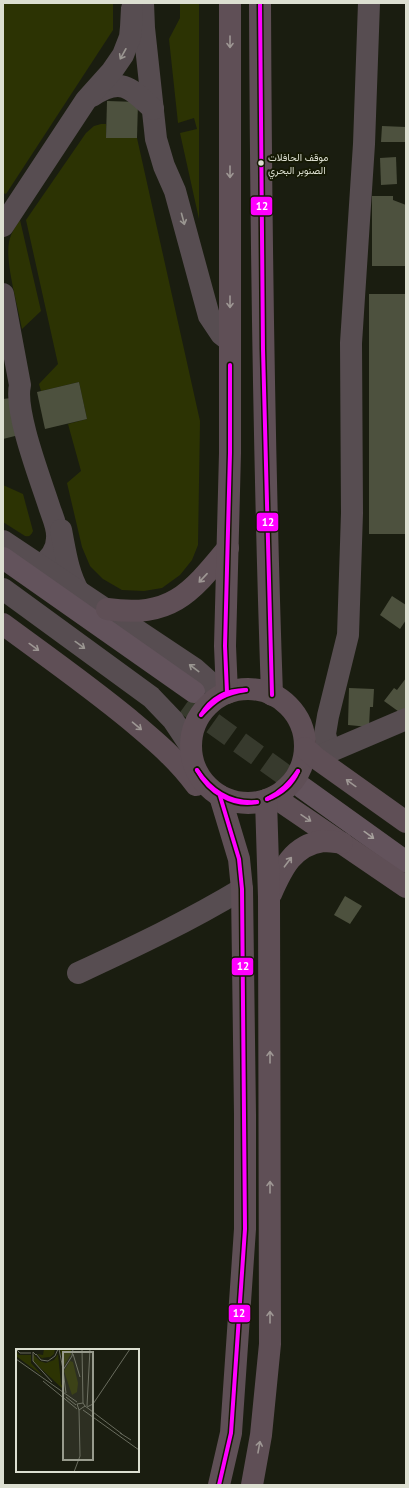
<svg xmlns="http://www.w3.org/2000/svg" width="409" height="1488" viewBox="0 0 409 1488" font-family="'PT Sans',Vazirmatn,sans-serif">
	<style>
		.green { fill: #2c3303 }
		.building { fill: #4d513e }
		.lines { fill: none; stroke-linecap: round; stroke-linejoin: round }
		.major-tunnel { stroke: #373a2d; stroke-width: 22; stroke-dasharray: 22 11; stroke-linecap: butt }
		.minor { stroke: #574d51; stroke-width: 22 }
		.major { stroke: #63535c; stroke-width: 22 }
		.highway { stroke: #5f4f56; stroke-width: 22 }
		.bus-1-casing { stroke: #151904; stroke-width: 7 }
		.bus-1 { stroke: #f0f; stroke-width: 4 }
		.oneway { stroke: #9e9794 }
		.oneway2 { stroke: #9a9691 }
		.oneway3 { stroke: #a6a09c }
		.bus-dot { fill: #dcdfd1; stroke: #151904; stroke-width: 1.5 }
		.labels { text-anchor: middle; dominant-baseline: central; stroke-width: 4; stroke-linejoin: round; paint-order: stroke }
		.bus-label { font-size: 10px; fill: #dcdfd1; stroke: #151904; text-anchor: start }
		.inset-road { fill: none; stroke: #686b5d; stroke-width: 1 }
		.view { fill: #989b8d; fill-opacity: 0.15; stroke: #989b8d; stroke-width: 2 }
		.inset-edge { fill: none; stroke: #dcdfd1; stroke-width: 2 }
		.line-badge { stroke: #151904; stroke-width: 1.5 }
		.badge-label { font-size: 11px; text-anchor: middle; font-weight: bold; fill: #fff }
	</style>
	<rect width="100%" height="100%" fill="#1a1d10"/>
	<g class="green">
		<path d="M3,3H113V30L6,194L3,193Z"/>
		<path d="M180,3H199V219L180,133L197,129L194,118L178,123L169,39L180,18Z"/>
		<path d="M101,124H106V138H137L200,421L198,545L192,560L180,575L162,588L144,591L122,590L103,579L90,566L82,547L67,483L81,471L68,424L87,419L79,382L41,391L39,384L58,364L26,220L86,133L94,126Z"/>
		<path d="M20,220L41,311L22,329C18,306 5,263 9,242C11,233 15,227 20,220Z"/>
		<path d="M3,485L23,494L33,531C31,535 30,537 25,536L3,522Z"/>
	</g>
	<g class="building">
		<path d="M107,101L138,102L137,138H106Z"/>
		<path d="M382,126L406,127V142H381Z"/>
		<path d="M396,157L397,184L381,185L380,158Z"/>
		<path d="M372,196H393V200L406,205V266H372Z"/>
		<rect x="369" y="294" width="37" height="240"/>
		<path d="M79,382L87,419L45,429L37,392Z"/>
		<path d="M11,398L19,435L3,439V399Z"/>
		<path d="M392,596L406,605V620L400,629L380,615Z"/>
		<path d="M406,678V708L402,714L384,701L394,688L397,690Z"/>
		<path d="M349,688L374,689L373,707H370L369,727L348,725Z"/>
		<path d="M345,896L362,906L350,924L334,915Z"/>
	</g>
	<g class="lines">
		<path class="major-tunnel" d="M186,704L303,788"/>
		<g class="minor">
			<path d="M143,3L144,28L156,139L164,166L175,191L209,316L221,334L230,341"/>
			<path d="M92,96C121,77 130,87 153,109"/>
			<path d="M3,226L86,100L112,71L123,55L130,37L131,27L132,8"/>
			<path d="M3,294L20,385C14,411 40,478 49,506C52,516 58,527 57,538C57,550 50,559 40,566"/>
			<path d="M61,530C65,550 68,574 79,592"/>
			<path d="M3,541L195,669L223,694"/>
			<path d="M3,589L151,697L173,720L191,747"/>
			<path d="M329,751L325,734L328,716L348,635L352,513L351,343L364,144L369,3"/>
			<path d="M317,757L406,719"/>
			<path d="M78,973C134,947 189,921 242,889"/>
		</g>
		<g class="major">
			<path d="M3,558L194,692"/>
			<path d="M303,788L406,862"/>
		</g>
		<g class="highway">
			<path d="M260,3C261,234 264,464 272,695"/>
			<path d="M107,609C171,618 190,594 228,548"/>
			<path d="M3,624C45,655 89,686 129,719C155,741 176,758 196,785"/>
			<circle cx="248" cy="746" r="57"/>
			<path d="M227,693L225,646L230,453V3"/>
			<path d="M305,748L316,758L406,822"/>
			<path d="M274,797L406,887"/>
			<path d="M271,894C282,869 293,845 323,841C329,841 336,842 342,843"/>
			<path d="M219,1485L231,1433L245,1229V1114L242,889L239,859L220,796"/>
			<path d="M252,1485L261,1435L270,1344L269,897L266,800"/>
		</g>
		<defs>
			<g id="bus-1">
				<path d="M260,3L263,349L272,695"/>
				<path d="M227,693L225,646L230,453V365"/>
				<path d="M201,715C211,698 227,690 246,690"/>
				<path d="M201,715C216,699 225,693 246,690"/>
				<path d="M197,770C211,791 231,804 257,802"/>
				<path d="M197,770C209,792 232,807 257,802"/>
				<path d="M267,799C281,792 289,784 298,771"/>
				<path d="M267,799C281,794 292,785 298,771"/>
				<path d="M219,1485L231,1433L245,1229L242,889L239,859L220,796"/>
			</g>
		</defs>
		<use href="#bus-1" class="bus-1-casing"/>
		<use href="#bus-1" class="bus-1"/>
	</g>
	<defs><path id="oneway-shaft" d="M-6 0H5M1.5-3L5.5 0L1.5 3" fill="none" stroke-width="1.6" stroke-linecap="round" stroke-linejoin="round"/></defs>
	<g class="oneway">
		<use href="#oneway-shaft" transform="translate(230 42) rotate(90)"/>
		<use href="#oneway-shaft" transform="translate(230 172) rotate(90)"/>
		<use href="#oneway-shaft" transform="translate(230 302) rotate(90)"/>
		<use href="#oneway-shaft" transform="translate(203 578) rotate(133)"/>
		<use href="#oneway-shaft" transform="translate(34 647) rotate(36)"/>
		<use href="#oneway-shaft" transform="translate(137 726) rotate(40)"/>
		<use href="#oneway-shaft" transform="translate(351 783) rotate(-144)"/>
		<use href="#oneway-shaft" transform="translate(306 818) rotate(34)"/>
		<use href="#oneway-shaft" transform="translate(288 862) rotate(-53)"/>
		<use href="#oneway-shaft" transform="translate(270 1057) rotate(-90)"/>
		<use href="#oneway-shaft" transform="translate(270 1187) rotate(-90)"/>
		<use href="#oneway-shaft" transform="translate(270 1317) rotate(-90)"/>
		<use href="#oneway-shaft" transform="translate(259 1447) rotate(-80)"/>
	</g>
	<g class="oneway2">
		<use href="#oneway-shaft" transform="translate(123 54) rotate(119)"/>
		<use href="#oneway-shaft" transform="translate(183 219) rotate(75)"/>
		<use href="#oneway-shaft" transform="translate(80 645) rotate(36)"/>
		<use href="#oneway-shaft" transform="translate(194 668) rotate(-143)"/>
	</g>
	<use class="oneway3" href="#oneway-shaft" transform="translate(369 835) rotate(36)"/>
	<circle class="bus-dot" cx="261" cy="163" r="3.5"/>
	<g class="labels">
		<g class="bus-label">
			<text x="268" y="157">موقف الحافلات<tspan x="268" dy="13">الصنوبر البحري</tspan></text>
		</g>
	</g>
	<g transform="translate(16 1349)">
		<rect width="123" height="123" fill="#1a1d10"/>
		<path d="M28,0H39L38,5L32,10L34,8L25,9L31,11L28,10L24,8L21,5L27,6ZM44,0H55V5L48,17ZM0,2L3,6H15V14L27,27L0,7ZM17,5L24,12L30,14L38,11L42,5L45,35L49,42L17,12ZM54,12L57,13L62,34L61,43L56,46L48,22Z" fill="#2c3303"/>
		<path class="inset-road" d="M0,0L4,4H15M43,0L47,20M66,0L67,54L69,57L63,61L61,55L67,54M20,5L25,11L32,12L39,7L42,0M57,5L64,28M20,6L17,3V12L36,33M0,10L61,53M27,32L61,60M50,44L47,21L56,7L57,0M50,48L60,56M69,57L106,85M71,57L74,0M71,58L77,55L114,0M67,61L123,101M104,84L115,91M58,123L64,107L63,61"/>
		<path class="view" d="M47,3H77V111H47Z"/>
		<rect width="123" height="123" class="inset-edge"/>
	</g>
	<g class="line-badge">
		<rect x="250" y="196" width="23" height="20" rx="4" fill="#f0f"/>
		<rect x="256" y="512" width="23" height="20" rx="4" fill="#f0f"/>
		<rect x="231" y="957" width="23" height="19" rx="4" fill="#f0f"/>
		<rect x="228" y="1304" width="23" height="19" rx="4" fill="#f0f"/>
	</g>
	<g class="badge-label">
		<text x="262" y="210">12</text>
		<text x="268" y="526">12</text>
		<text x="243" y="970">12</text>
		<text x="239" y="1317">12</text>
	</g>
	<rect width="409" height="1488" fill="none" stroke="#dcdfd1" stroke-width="8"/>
</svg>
